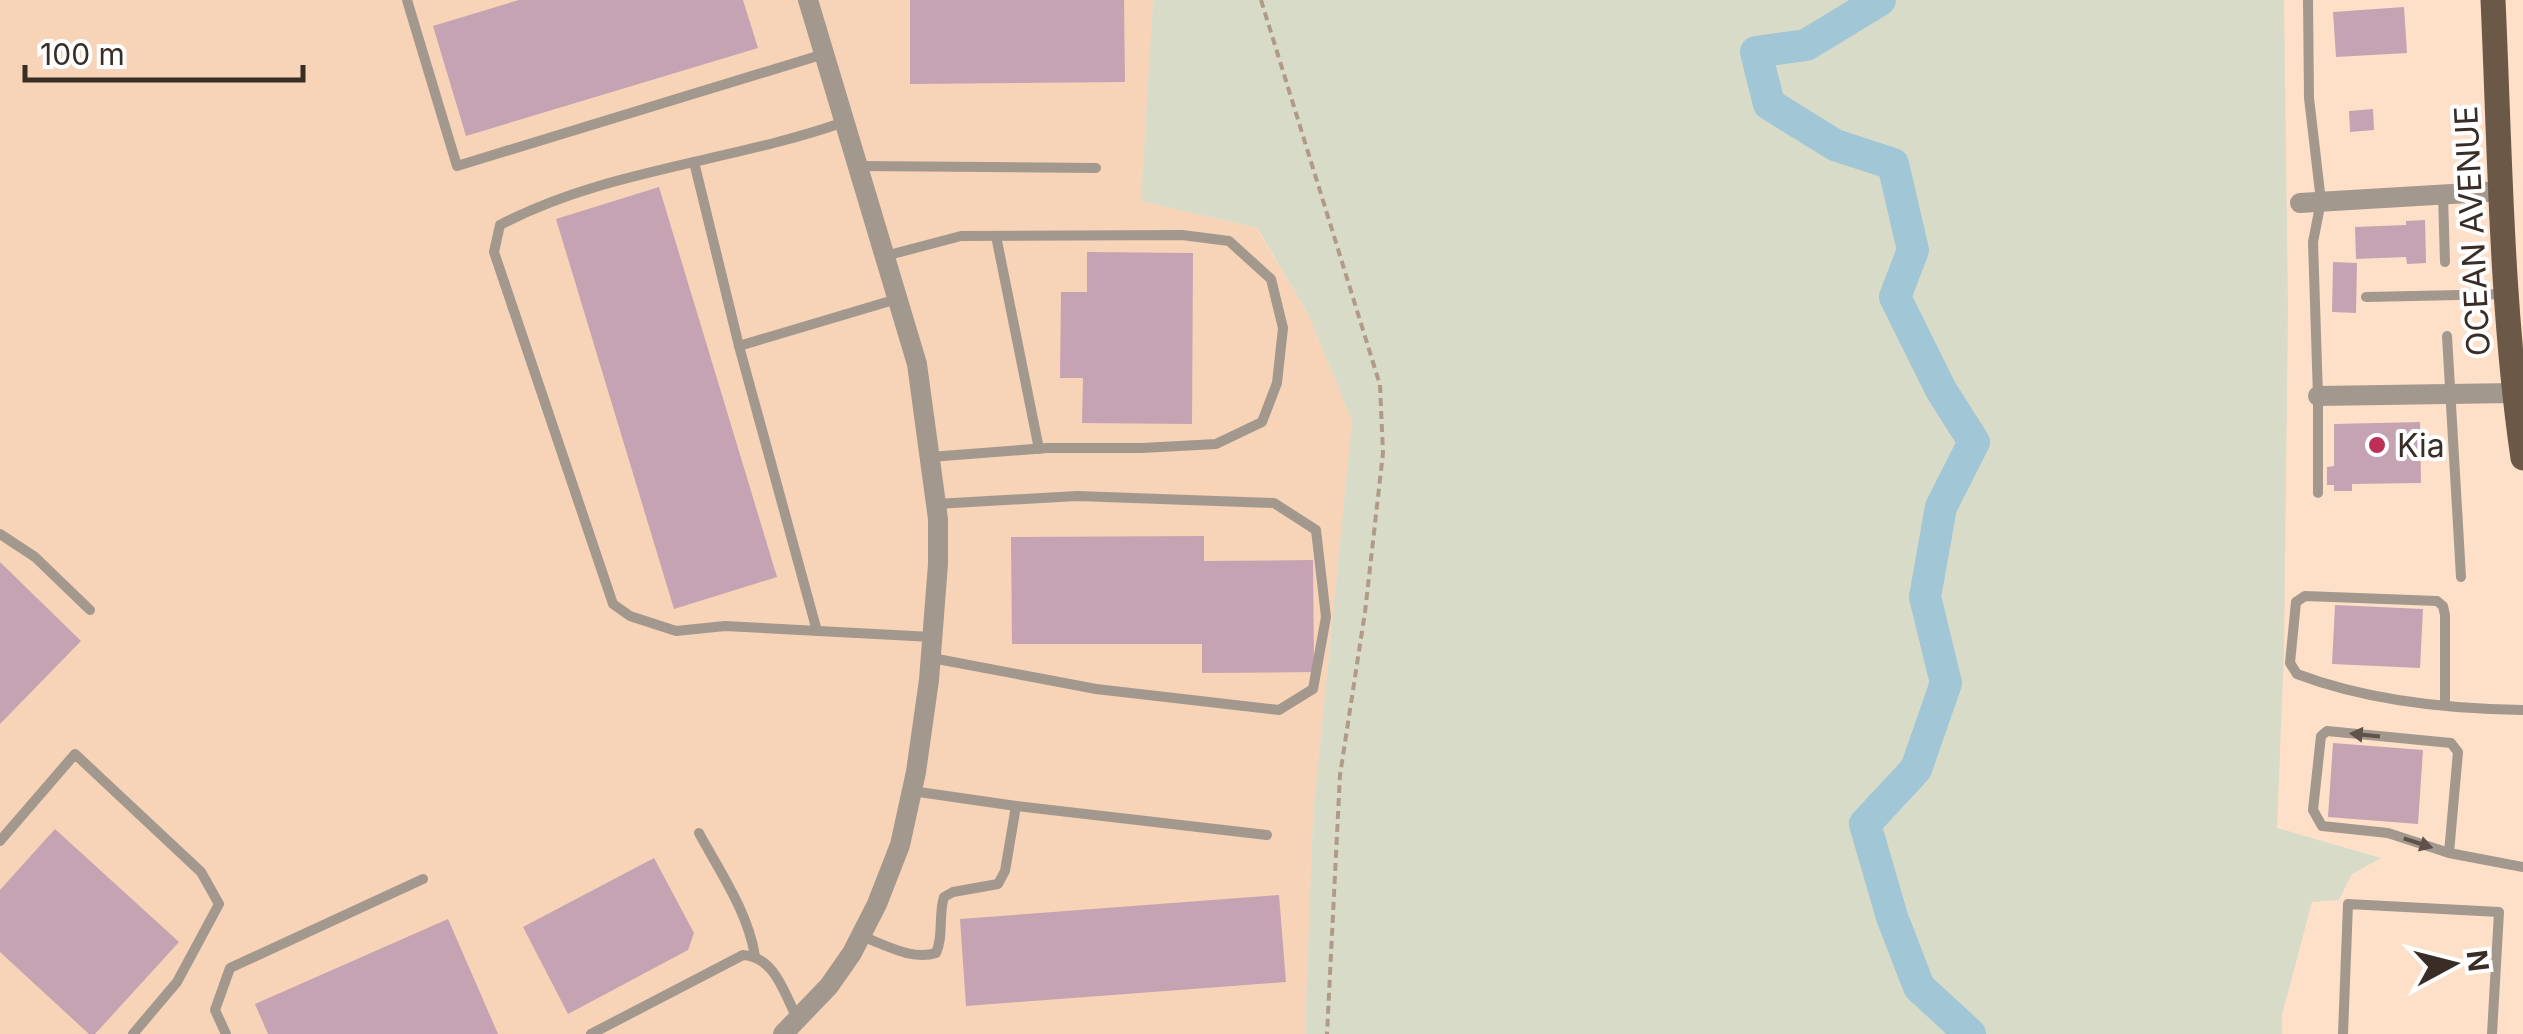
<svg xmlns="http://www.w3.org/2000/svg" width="2523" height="1034" viewBox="0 0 2523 1034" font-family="Inter,sans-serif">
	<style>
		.built { fill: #f7d3b7 }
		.green { fill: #d8dbc7 }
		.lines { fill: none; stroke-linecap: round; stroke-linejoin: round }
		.river { stroke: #a1c6d5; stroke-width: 32 }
		.building { fill: #c5a3b3 }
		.path { stroke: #b19a89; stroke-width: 4; stroke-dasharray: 8 5; stroke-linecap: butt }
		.lane { stroke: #a3988e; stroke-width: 10 }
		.street { stroke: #a3988e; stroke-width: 20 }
		.primary { stroke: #6c5846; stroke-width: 25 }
		.oneway { fill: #5e524a }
		.poi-dot { fill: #be2f57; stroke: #fff; stroke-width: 4 }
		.labels { text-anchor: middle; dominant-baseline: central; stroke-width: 8; stroke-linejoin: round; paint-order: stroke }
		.street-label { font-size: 32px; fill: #392d25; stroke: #fff }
		.poi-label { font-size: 32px; fill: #392d25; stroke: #fff; text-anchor: start }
	</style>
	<rect width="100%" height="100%" fill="#fee0c9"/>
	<path class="built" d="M0,0H1153L1141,201L1256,228L1308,314L1352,421L1313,816L1305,1034H0Z"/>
	<path class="green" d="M1153,0H2284L2288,309L2284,650L2277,828L2381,858L2352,874L2339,900L2312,902L2282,1015V1034H1305L1313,816L1352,421L1308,314L1257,228L1141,201Z"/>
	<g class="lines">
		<path class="river" d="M1880,0L1806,45L1756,52L1769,104L1835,145L1893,164L1913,250L1895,297L1941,390L1974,442L1941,507L1925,597L1946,683L1916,769L1865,824L1892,917L1919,987L1970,1034"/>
	</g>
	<g class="building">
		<path d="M519,0H743L758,48L466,136L433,26Z"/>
		<path d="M910,0H1124L1125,82L910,84Z"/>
		<path d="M2404,7L2407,53L2336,57L2333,12Z"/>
		<path d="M2373,109L2374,130L2350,132L2349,111Z"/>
		<path d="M659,187L777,577L674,609L556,219Z"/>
		<path d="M2425,220L2426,263L2407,264L2406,257L2356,259L2355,227L2406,225V221Z"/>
		<path d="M1087,252L1193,253L1192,424L1082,423L1083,378H1060L1061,292H1087Z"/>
		<path d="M2333,262L2357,263L2356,313L2332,312Z"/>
		<path d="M2420,422L2421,483L2352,484V491H2334V485H2327V467L2334,466V424Z"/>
		<path d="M1204,536V561L1313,560L1314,672L1202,673V644H1012L1011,537Z"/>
		<path d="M0,562L81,641L0,724Z"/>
		<path d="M2335,605L2423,609L2420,668L2332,664Z"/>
		<path d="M2333,743L2423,750L2418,824L2328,817Z"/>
		<path d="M55,829L179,942L95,1034H89L0,952V890Z"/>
		<path d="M654,858L694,933L688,950L568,1014L523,927Z"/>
		<path d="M1279,895L1286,982L966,1006L960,919Z"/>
		<path d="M448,919L498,1034H268L255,1004Z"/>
	</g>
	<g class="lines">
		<path class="path" d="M1261,0L1380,385L1383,453L1365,612L1340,775L1327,1034"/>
		<g class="lane">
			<path d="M407,0L457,166L824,54"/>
			<path d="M2308,0L2309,98L2321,201L2313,242L2318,396V493"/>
			<path d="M844,122C731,162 606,169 500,225L494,252L613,604L630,616L676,631L725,626L932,637"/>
			<path d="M694,162L739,346L817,631"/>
			<path d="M859,166L1096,168"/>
			<path d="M2443,195L2445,262"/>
			<path d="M996,236L1039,449"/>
			<path d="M885,256L961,236L1182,235L1229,241L1271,279L1283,328L1277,383L1262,422L1216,444L1142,448H1047L930,457"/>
			<path d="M2366,297L2506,294"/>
			<path d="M2447,336L2461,577"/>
			<path d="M739,346L897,299"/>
			<path d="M0,534L35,557L90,610"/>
			<path d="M932,658L1096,689L1279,710L1313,689L1326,617L1316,530L1274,503L1077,496L936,504"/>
			<path d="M2445,706V615L2443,606L2437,601L2305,596L2296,602L2290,663L2297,674C2368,701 2447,709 2523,710"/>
			<path d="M912,791L1016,806L1267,835"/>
			<path d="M699,833C720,872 748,912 755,956"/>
			<path d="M0,841L75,754L201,872L219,904L177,982L133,1034"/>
			<path d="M2449,853L2458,752L2451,743L2327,731L2321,736L2313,810L2322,826L2388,833L2449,853L2523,867"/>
			<path d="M861,936C884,944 912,961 936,953C944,935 938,916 944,897L953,892L998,884L1005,871L1016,806"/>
			<path d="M226,1034L215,1010L230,968L423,879"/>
			<path d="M591,1034L743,955C775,957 784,993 797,1018"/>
			<path d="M2343,1034L2348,904L2499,912L2492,1034"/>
		</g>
		<g class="street">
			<path d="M2300,203L2502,191"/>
			<path d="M2318,396L2514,393"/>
			<path d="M783,1034L829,986L852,953L877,904L900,845L916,772L929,680L938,564V519L917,364L808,0"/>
		</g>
		<path class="primary" d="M2493,0C2500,152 2501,307 2523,458"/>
	</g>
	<defs><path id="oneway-solid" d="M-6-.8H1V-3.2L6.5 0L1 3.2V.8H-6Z" transform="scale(2.5)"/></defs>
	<g class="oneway">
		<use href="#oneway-solid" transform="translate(2365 735) rotate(-174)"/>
		<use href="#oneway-solid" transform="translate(2418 843) rotate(18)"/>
	</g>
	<circle class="poi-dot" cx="2377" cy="445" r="10"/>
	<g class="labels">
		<g class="street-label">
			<text transform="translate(2472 231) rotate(-93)">OCEAN AVENUE</text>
		</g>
		<g class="poi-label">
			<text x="2397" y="445">Kia</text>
		</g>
	</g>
	<g transform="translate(2453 964) rotate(83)" stroke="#ffffff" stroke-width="8" paint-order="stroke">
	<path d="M0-8L18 38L0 25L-18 38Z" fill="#392d25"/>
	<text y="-15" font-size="28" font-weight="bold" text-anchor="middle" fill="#392d25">N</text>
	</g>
	<path d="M25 65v15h278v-15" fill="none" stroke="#392d25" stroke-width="5"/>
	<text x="40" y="65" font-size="30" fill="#392d25" stroke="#ffffff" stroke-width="8" paint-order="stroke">100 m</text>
</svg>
